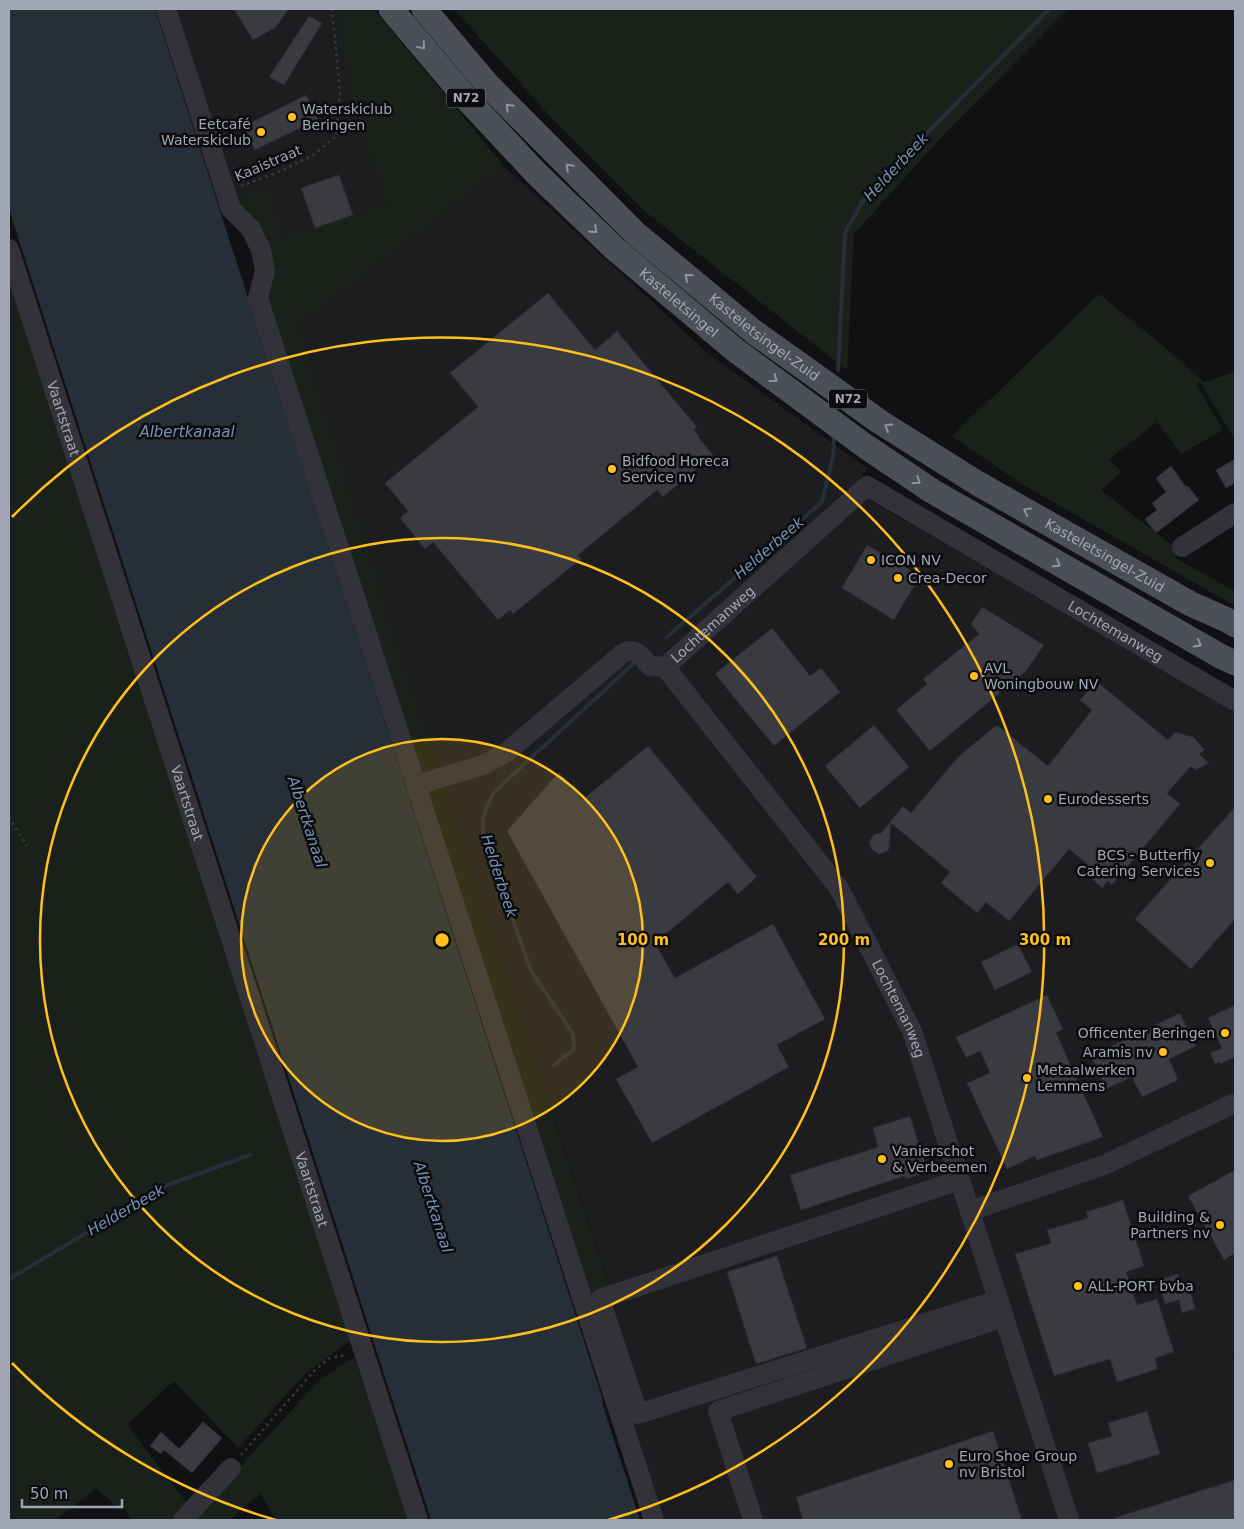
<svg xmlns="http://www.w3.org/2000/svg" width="1244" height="1529" viewBox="0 0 1244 1529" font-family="'DejaVu Sans',sans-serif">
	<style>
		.built { fill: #1d1d20 }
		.green { fill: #19211a }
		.water { fill: #262f37 }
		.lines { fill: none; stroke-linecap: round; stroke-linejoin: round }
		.stream { stroke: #262f37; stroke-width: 4 }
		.building { fill: #3a3b41; stroke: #2b2b2f }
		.path { stroke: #38393f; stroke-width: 2.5; stroke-dasharray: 2.5 4; stroke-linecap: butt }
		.minor { stroke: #323238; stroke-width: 20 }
		.major { stroke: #4d4f57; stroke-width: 25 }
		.oneway { stroke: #9095a2 }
		.ring { fill: none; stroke: #ffbf1d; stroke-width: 2.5 }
		.poi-dot { fill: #ffbf1d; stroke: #0c0c0e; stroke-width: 2 }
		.labels { text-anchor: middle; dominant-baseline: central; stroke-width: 5; stroke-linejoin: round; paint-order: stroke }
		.shield { fill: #0c0c0e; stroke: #747883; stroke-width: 1 }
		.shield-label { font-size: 12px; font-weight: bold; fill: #a1a6b5 }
		.poi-label { font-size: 14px; fill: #a1a6b5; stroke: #0c0c0e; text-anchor: start }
		.street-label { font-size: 14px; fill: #a1a6b5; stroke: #0c0c0e }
		.water-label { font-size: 15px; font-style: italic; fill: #7493b4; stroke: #0c0c0e }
		.centre { fill: #ffbf1d; stroke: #0c0c0e; stroke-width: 2.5 }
		.ring-label { font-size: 15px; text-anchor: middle; font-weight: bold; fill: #ffbf1d; stroke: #0c0c0e; stroke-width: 5; stroke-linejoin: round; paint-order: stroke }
	</style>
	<rect width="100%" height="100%" fill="#111113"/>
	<g class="built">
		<path d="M176,9H340L345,61L356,111L388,205L283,239L238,210Z"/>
		<path d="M504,166L710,355L868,469L851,488L876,504L1235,708V1353L1232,1354L1235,1359V1520H663L590,1292L609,1285L418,710L298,325Z"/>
	</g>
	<g class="green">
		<path d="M340,9H374L504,166L298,325L418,710L609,1286L590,1292L238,210L243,196L265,188L283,238L388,205L356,111L345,61Z"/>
		<path d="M454,9H1068L946,132L854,234L847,370L648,214L549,115Z"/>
		<path d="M9,268L353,1339L306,1373L238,1448L174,1381L127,1425L188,1504L173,1520H132L124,1509L122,1511L96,1488L56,1520H9Z"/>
		<path d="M1099,294L1167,349L1204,382L1235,372V440L1201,383L1196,384L1223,430L1181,454L1157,422L1109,459L1122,472L1101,490L1181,552L1175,558L1235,591V606L1020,483L952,436Z"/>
		<path d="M354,1357L377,1420L409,1520H276L261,1494L240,1510L231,1520H192L318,1381Z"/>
	</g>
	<path class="water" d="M9,9H155L602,1397L603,1406L640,1520H431L9,209Z"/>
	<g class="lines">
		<g class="stream">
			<path d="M838,370L845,233L867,194L1049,9"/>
			<path d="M667,637L822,502L833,456L834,438"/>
			<path d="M554,1065L574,1049L573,1034L531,971L483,834V817L493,793L633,664"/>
			<path d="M9,1279L165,1186L250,1155"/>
		</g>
	</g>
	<g class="building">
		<path d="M234,9H289L275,28L253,40Z"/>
		<path d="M309,16L322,23L284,85L269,77Z"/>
		<path d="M306,95L318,119L255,150L244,126Z"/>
		<path d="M339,175L353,215L315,228L301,188Z"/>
		<path d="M548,293L595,350L617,331L697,427L694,430L699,436L698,437L713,455L663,497L657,490L578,555L581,559L513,614L510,610L498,620L433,542L425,549L400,518L408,511L385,483L478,407L450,373Z"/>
		<path d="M1235,459V483L1226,488L1216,470Z"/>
		<path d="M1171,466L1186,487L1188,486L1199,500L1156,533L1145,519L1157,510L1152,503L1166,492L1156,478Z"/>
		<path d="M867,545L885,555L886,553L896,558L894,560L920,576L894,620L842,588Z"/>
		<path d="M982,607L1044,645L1025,672L930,751L896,710L927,684L923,679L979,634L971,624Z"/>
		<path d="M772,628L810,676L821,668L840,692L774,746L715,674Z"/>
		<path d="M1096,681L1168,740L1175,732L1193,737L1205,750L1199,754L1209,763L1196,770L1191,766L1167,793L1180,804L1112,885L1108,881L1102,888L1087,874L1092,868L1069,849L1009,921L986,902L977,913L941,883L950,872L891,823L889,849L886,852L879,854L872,850L869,842L874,834L881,833L903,806L911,813L959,756L997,725L1048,766L1092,710L1080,700Z"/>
		<path d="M874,725L909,767L860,808L825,766Z"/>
		<path d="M648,746L757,877L738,894L728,882L655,943L675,978L773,924L825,1019L777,1045L789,1067L652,1143L616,1079L638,1067L507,831L559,772L582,800Z"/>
		<path d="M1235,807V919L1191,969L1135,919Z"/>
		<path d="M1018,944L1032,972L995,990L981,962Z"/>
		<path d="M1047,995L1063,1029L1056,1033L1103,1137L1037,1160L1035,1156L1007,1169L967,1083L990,1073L980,1051L966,1058L956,1037Z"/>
		<path d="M1235,1005V1057L1220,1064L1219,1062L1215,1064L1210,1053L1222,1048L1208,1018Z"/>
		<path d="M1180,1013L1196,1046L1169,1059L1178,1080L1142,1097L1132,1077L1106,1089L1091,1056Z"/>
		<path d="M910,1116L928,1172L906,1179L905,1176L801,1210L790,1175L878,1147L873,1128Z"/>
		<path d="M1235,1170V1253L1224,1260L1188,1196Z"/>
		<path d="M1123,1200L1144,1266L1126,1272L1137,1305L1157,1299L1174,1352L1155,1358L1158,1369L1117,1382L1110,1359L1054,1376L1015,1254L1051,1243L1047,1230L1088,1218L1086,1212Z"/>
		<path d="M777,1256L807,1348L756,1364L727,1272Z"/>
		<path d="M1178,1274L1182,1289L1189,1287L1195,1309L1182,1313L1179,1300L1165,1304L1158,1280Z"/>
		<path d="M1147,1411L1160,1454L1097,1473L1088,1443L1112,1436L1108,1423Z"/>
		<path d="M203,1422L222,1438L192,1473L164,1450L161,1454L150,1446L161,1432L179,1449Z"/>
		<path d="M993,1431L1022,1520H803L796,1497Z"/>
		<path d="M1235,1480V1520H1115L1114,1518Z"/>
	</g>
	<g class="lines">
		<g class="path">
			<path d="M241,186L281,171L313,155L336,136L340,92L332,9"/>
			<path d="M9,817L27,846"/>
			<path d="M241,1455L314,1371L330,1358L347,1355"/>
		</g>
		<g class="minor">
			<path d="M166,9L231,209L251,229L261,250L265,271L258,298L654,1520"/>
			<path id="s1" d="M9,249L418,1520"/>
			<path d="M1182,547L1235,513"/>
			<path id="s2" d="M665,667L839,888L912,1031L1069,1520"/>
			<path id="s3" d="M665,667L867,486L1235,701"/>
			<path d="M417,785L483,765L507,752L623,653C636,647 641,656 650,666L665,667"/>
			<path d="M960,1180L600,1299L638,1414L998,1300"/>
			<path d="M970,1211L1104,1165L1235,1103"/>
			<path d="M183,1520L231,1468"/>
			<path d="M753,1520L718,1411L1004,1317"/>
		</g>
		<g class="major">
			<path id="s4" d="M391,9L465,97L536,173L615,249L735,350L865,446L932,491L1222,657L1235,663"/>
			<path id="s5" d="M424,9L487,84L635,233L754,332L880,422L977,483L1191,604L1227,620L1235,625"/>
		</g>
	</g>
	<defs><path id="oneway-chevron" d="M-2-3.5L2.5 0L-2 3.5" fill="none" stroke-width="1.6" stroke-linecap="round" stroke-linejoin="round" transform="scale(1.25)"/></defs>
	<g class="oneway">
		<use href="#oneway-chevron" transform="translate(422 46) rotate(50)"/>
		<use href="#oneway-chevron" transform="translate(509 107) rotate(-134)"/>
		<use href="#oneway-chevron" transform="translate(569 167) rotate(-135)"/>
		<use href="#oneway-chevron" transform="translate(594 230) rotate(44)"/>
		<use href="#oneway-chevron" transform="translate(688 277) rotate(-140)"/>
		<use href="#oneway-chevron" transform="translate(774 379) rotate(37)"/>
		<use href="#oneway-chevron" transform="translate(888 427) rotate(-148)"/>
		<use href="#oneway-chevron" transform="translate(917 481) rotate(34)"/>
		<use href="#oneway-chevron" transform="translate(1027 511) rotate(-151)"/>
		<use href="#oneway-chevron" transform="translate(1057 564) rotate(30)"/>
		<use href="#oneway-chevron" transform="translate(1198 644) rotate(30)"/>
	</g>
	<circle cx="442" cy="940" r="201" fill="#ffbf1d" fill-opacity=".12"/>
	<g class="ring">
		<circle cx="442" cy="940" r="201"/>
		<circle cx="442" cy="940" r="402"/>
		<path d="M276 1520A603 603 0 0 1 12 1363M12 517A603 603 0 1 1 608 1520"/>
	</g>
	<g class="poi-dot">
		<circle cx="292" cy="117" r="5"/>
		<circle cx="261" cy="132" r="5"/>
		<circle cx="612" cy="469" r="5"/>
		<circle cx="871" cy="560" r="5"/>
		<circle cx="898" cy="578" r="5"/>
		<circle cx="974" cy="676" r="5"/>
		<circle cx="1048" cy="799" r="5"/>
		<circle cx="1210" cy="863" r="5"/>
		<circle cx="1225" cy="1033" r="5"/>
		<circle cx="1163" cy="1052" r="5"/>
		<circle cx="1027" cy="1078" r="5"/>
		<circle cx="882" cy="1159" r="5"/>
		<circle cx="1220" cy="1225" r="5"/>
		<circle cx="1078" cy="1286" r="5"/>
		<circle cx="949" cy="1464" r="5"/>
	</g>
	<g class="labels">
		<g class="shield">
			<rect x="447" y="88.5" width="38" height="19" rx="4"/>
			<rect x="829" y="389.5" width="38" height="19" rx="4"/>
		</g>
		<g class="shield-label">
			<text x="466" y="98">N72</text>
			<text x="848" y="399">N72</text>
		</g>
		<g class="poi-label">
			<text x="302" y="109">Waterskiclub<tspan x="302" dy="16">Beringen</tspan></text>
			<text x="251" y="124" text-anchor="end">Eetcafé<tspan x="251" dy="16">Waterskiclub</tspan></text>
			<text x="622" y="461">Bidfood Horeca<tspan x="622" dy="16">Service nv</tspan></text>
			<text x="881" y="560">ICON NV</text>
			<text x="908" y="578">Crea-Decor</text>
			<text x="984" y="668">AVL<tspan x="984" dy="16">Woningbouw NV</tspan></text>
			<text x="1058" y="799">Eurodesserts</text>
			<text x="1200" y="855" text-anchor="end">BCS - Butterfly<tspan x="1200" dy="16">Catering Services</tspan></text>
			<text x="1215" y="1033" text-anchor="end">Officenter Beringen</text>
			<text x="1153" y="1052" text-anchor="end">Aramis nv</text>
			<text x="1037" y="1070">Metaalwerken<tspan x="1037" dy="16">Lemmens</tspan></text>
			<text x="892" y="1151">Vanierschot<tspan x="892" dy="16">&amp; Verbeemen</tspan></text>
			<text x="1210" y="1217" text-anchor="end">Building &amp;<tspan x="1210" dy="16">Partners nv</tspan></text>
			<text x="1088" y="1286">ALL-PORT bvba</text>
			<text x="959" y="1456">Euro Shoe Group<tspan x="959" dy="16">nv Bristol</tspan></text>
		</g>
		<g class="street-label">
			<text transform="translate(268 163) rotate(-23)">Kaaistraat</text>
			<text stroke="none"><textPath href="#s4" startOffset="412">Kasteletsingel</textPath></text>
			<text stroke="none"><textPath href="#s5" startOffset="474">Kasteletsingel-Zuid</textPath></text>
			<text stroke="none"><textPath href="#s1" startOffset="178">Vaartstraat</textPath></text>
			<text stroke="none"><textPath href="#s5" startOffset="879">Kasteletsingel-Zuid</textPath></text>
			<text stroke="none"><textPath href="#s3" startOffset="64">Lochtemanweg</textPath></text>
			<text stroke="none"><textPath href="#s3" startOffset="559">Lochtemanweg</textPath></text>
			<text stroke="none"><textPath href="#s1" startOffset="582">Vaartstraat</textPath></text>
			<text stroke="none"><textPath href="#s2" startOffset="416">Lochtemanweg</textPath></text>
			<text stroke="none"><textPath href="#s1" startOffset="988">Vaartstraat</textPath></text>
		</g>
		<g class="water-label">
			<text transform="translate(896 167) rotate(-47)">Helderbeek</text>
			<text x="187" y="432">Albertkanaal</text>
			<text transform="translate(769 548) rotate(-41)">Helderbeek</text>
			<text transform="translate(307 822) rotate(72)">Albertkanaal</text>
			<text transform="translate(499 876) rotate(72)">Helderbeek</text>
			<text transform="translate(433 1207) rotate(72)">Albertkanaal</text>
			<text transform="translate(126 1210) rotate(-30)">Helderbeek</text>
		</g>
	</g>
	<circle cx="442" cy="940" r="8" class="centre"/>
	<g class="ring-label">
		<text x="643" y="945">100 m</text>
		<text x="844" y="945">200 m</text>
		<text x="1045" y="945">300 m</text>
	</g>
	<rect width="1244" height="1529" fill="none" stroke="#a1a6b5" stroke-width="20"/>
	<path d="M22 1499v8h100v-8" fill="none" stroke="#a1a6b5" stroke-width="2.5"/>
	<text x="30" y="1499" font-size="15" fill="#a1a6b5" stroke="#0c0c0e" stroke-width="4" paint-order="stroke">50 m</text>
</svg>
